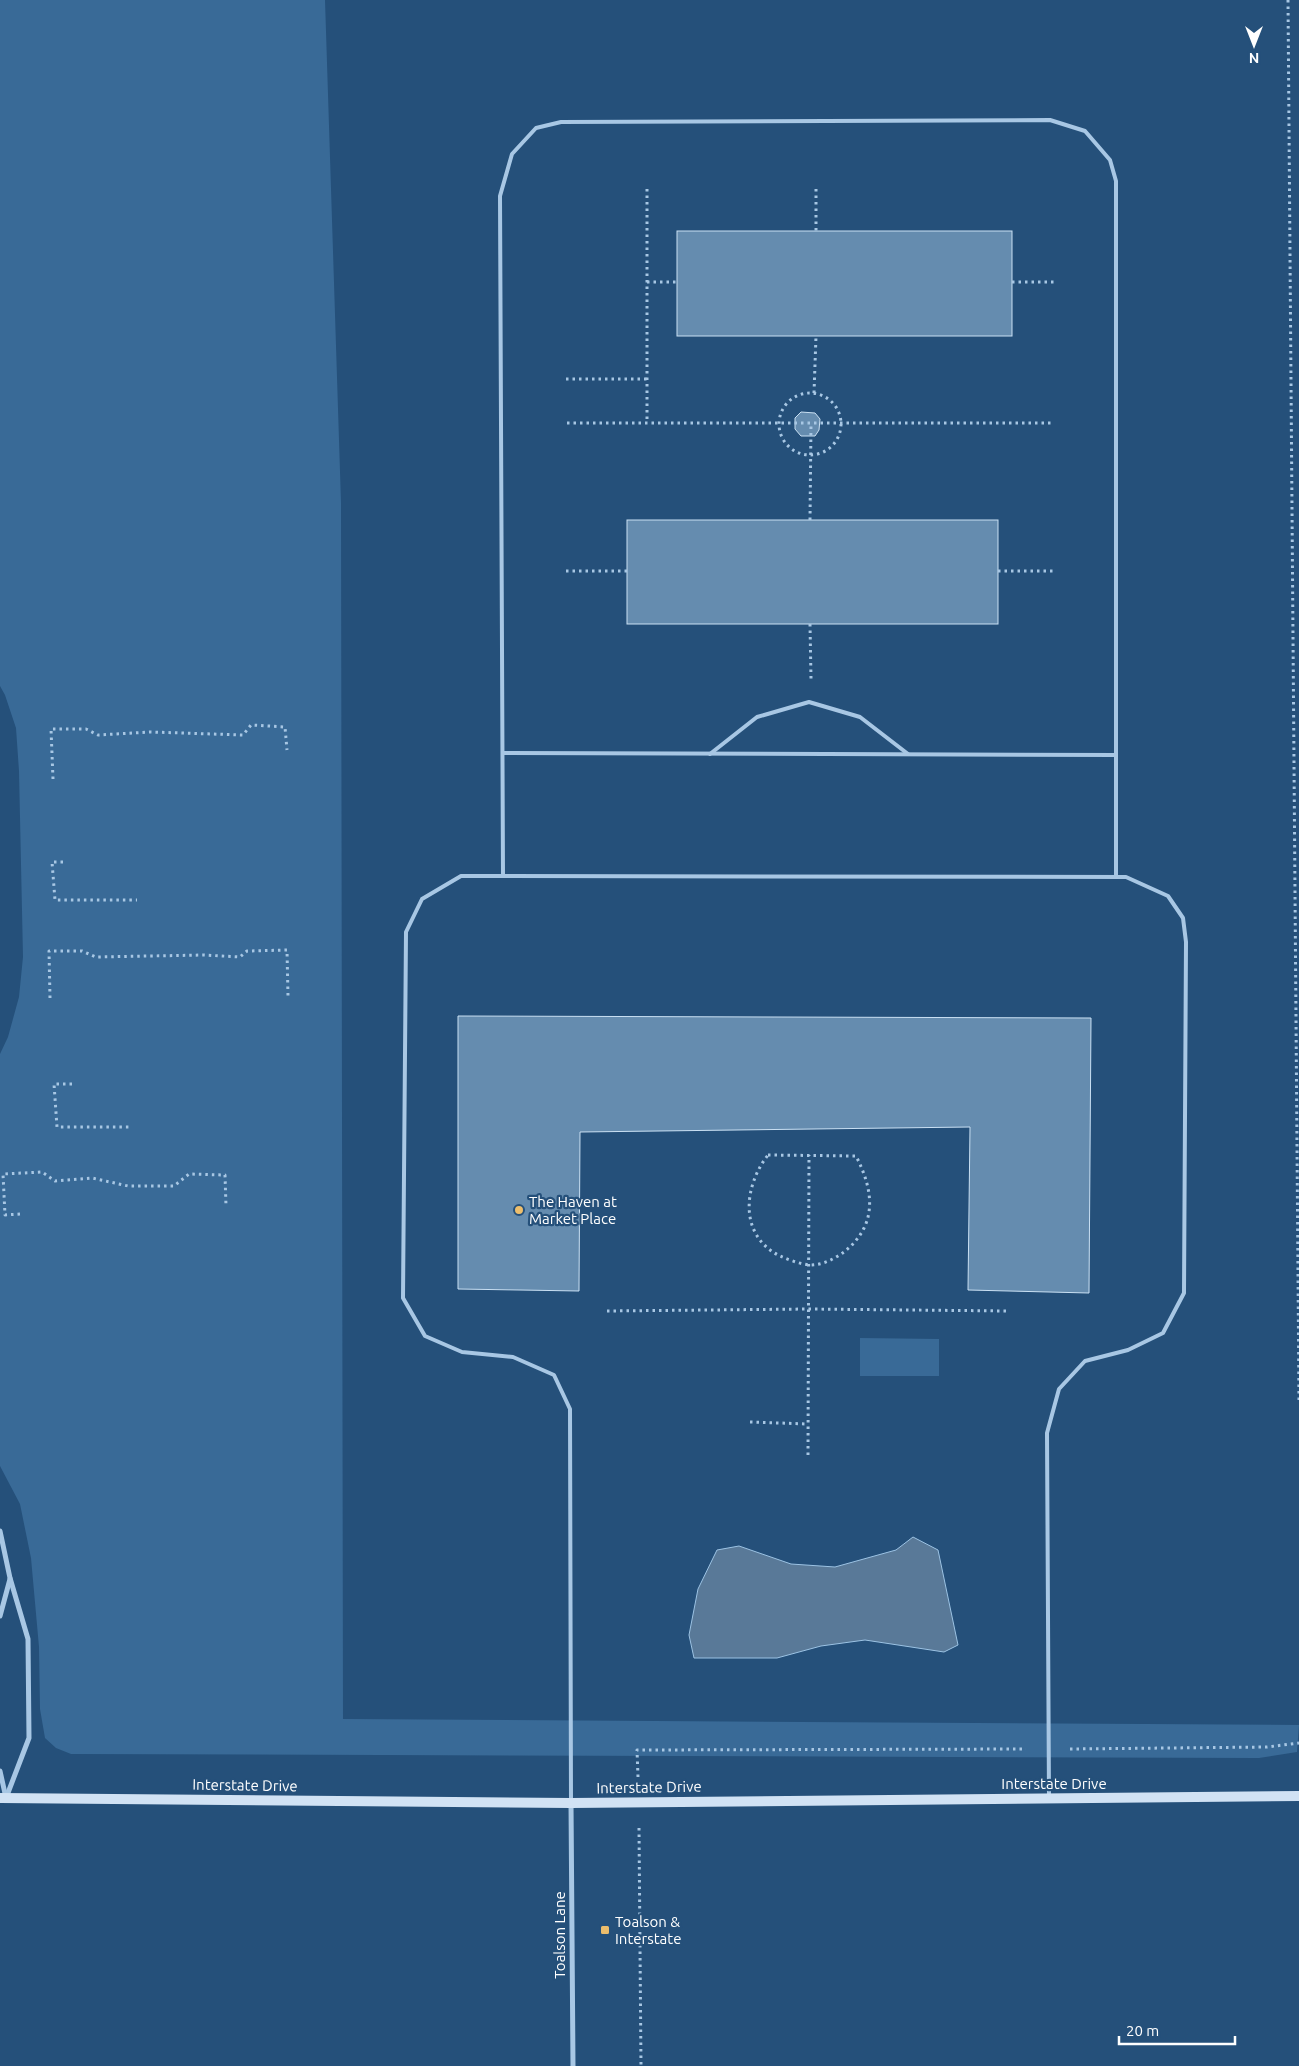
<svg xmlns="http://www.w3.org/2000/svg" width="1299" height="2066" viewBox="0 0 1299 2066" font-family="Ubuntu,sans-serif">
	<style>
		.green { fill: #396a97 }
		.water { fill: #597998; stroke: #9cc3e4 }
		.building { fill: #658caf; stroke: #cae0f3 }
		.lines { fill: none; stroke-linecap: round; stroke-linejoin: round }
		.path { stroke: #a8c7e4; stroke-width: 3; stroke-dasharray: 2.5 4; stroke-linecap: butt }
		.service { stroke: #a8c7e4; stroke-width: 4 }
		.minor { stroke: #a8c7e4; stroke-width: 5 }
		.secondary { stroke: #d1e2f4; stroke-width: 10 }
		.poi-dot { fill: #edbe6c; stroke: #25507a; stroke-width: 2 }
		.labels { text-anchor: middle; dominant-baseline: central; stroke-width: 4.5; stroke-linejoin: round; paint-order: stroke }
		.poi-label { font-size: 15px; fill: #fff; stroke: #25507a; text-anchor: start }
		.street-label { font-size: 15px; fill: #fff; stroke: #25507a }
	</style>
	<rect width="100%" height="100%" fill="#25507a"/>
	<g class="green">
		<path d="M0,0H325L341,503L343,1719L1299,1725L1297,1752L1259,1758L71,1754L56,1748L45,1738L40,1709L39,1647L31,1558L20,1504L0,1466V1054L8,1037L19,997L23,957L19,771L16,728L5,695L0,686Z"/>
		<path d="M860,1338L939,1339V1376H860Z"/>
	</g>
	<path class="water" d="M913,1537L938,1550L958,1645L944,1652L865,1640L821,1646L777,1658H694L689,1635L698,1589L717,1550L739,1546L791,1564L835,1567L896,1550Z"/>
	<g class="building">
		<rect x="677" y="231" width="335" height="105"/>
		<path d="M801,412L815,413L820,419L819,430L815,436H801L795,429V418Z"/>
		<rect x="627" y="520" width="371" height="104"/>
		<path d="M458,1016L1091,1018L1089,1293L968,1290L970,1127L580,1132L579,1291L458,1289Z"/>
	</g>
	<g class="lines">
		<g class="path">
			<path d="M1288,0L1299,1401"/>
			<path d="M647,189V423"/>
			<path d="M816,189V231"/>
			<path d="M647,282H677"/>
			<path d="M1012,282H1054"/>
			<path d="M566,379H647"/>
			<circle cx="810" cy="424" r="31"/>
			<path d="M814,393L816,336"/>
			<path d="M567,423H1054"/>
			<path d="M810,520L811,423"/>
			<path d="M566,571H627"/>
			<path d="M998,571H1053"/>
			<path d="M810,624L811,679"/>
			<path d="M53,779L51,729H86L98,735L151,732L243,735L251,725L285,727L287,750"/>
			<path d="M63,862H52L55,900H137"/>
			<path d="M50,998L49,951H82L96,957L204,955L240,957L247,951L287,950L288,996"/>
			<path d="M72,1084H54L57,1127H129"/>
			<path d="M768,1155L856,1156C874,1191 878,1225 844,1252C834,1259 823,1265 810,1265C800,1264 789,1260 780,1256C739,1236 743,1187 768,1155Z"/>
			<path d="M20,1214L5,1215L3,1174L42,1172L55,1181L92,1178L128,1186H174L189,1174L225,1175L226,1206"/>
			<path d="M607,1311L809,1309L1009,1311"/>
			<path d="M750,1422L808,1424"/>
			<path d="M808,1455L809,1155"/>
			<path d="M1070,1749L1267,1747L1299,1743"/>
			<path d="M638,1777L637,1750L1026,1749"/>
			<path d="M639,1828L641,2066"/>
		</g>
		<g class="service">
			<path d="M503,753L1116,755"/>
			<path d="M710,754L757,717L809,702L860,717L908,754"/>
			<path d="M503,876L500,196L512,154L536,128L561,122L1050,120L1085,131L1110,160L1116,181V877"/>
			<path d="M571,1803L570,1409L554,1375L513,1357L462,1352L425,1336L403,1298L406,932L422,899L461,876L1126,877L1168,896L1183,918L1186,942L1184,1293L1163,1333L1128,1350L1085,1361L1059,1389L1047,1433L1049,1798"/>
		</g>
		<g class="minor">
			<path d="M0,1531L10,1578L28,1639L29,1738L6,1798"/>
			<path d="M0,1616L10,1579"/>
			<path d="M0,1771L6,1798"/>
			<path d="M571,1803L573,2066"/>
		</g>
		<path class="secondary" d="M0,1798L571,1803L1299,1796"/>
	</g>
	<g class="poi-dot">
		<circle cx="519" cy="1210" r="5"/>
		<rect x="600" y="1925" width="10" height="10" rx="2.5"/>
	</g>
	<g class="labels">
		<g class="poi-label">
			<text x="529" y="1201">The Haven at<tspan x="529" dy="17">Market Place</tspan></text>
			<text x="615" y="1921">Toalson &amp;<tspan x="615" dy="17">Interstate</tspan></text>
		</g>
		<g class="street-label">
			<text x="1054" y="1783">Interstate Drive</text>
			<text transform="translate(245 1785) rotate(1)">Interstate Drive</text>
			<text transform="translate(649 1787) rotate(-1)">Interstate Drive</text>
			<text transform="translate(559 1935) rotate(-90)">Toalson Lane</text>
		</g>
	</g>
	<g transform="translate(1254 45) rotate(180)" stroke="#25507a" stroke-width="4" paint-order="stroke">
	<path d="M0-4L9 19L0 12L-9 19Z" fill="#ffffff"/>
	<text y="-8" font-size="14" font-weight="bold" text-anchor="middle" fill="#ffffff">N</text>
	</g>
	<path d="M1119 2036v8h116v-8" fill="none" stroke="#ffffff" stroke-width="2.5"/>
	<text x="1126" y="2036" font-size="15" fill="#ffffff" stroke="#25507a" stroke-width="4" paint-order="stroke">20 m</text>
</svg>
